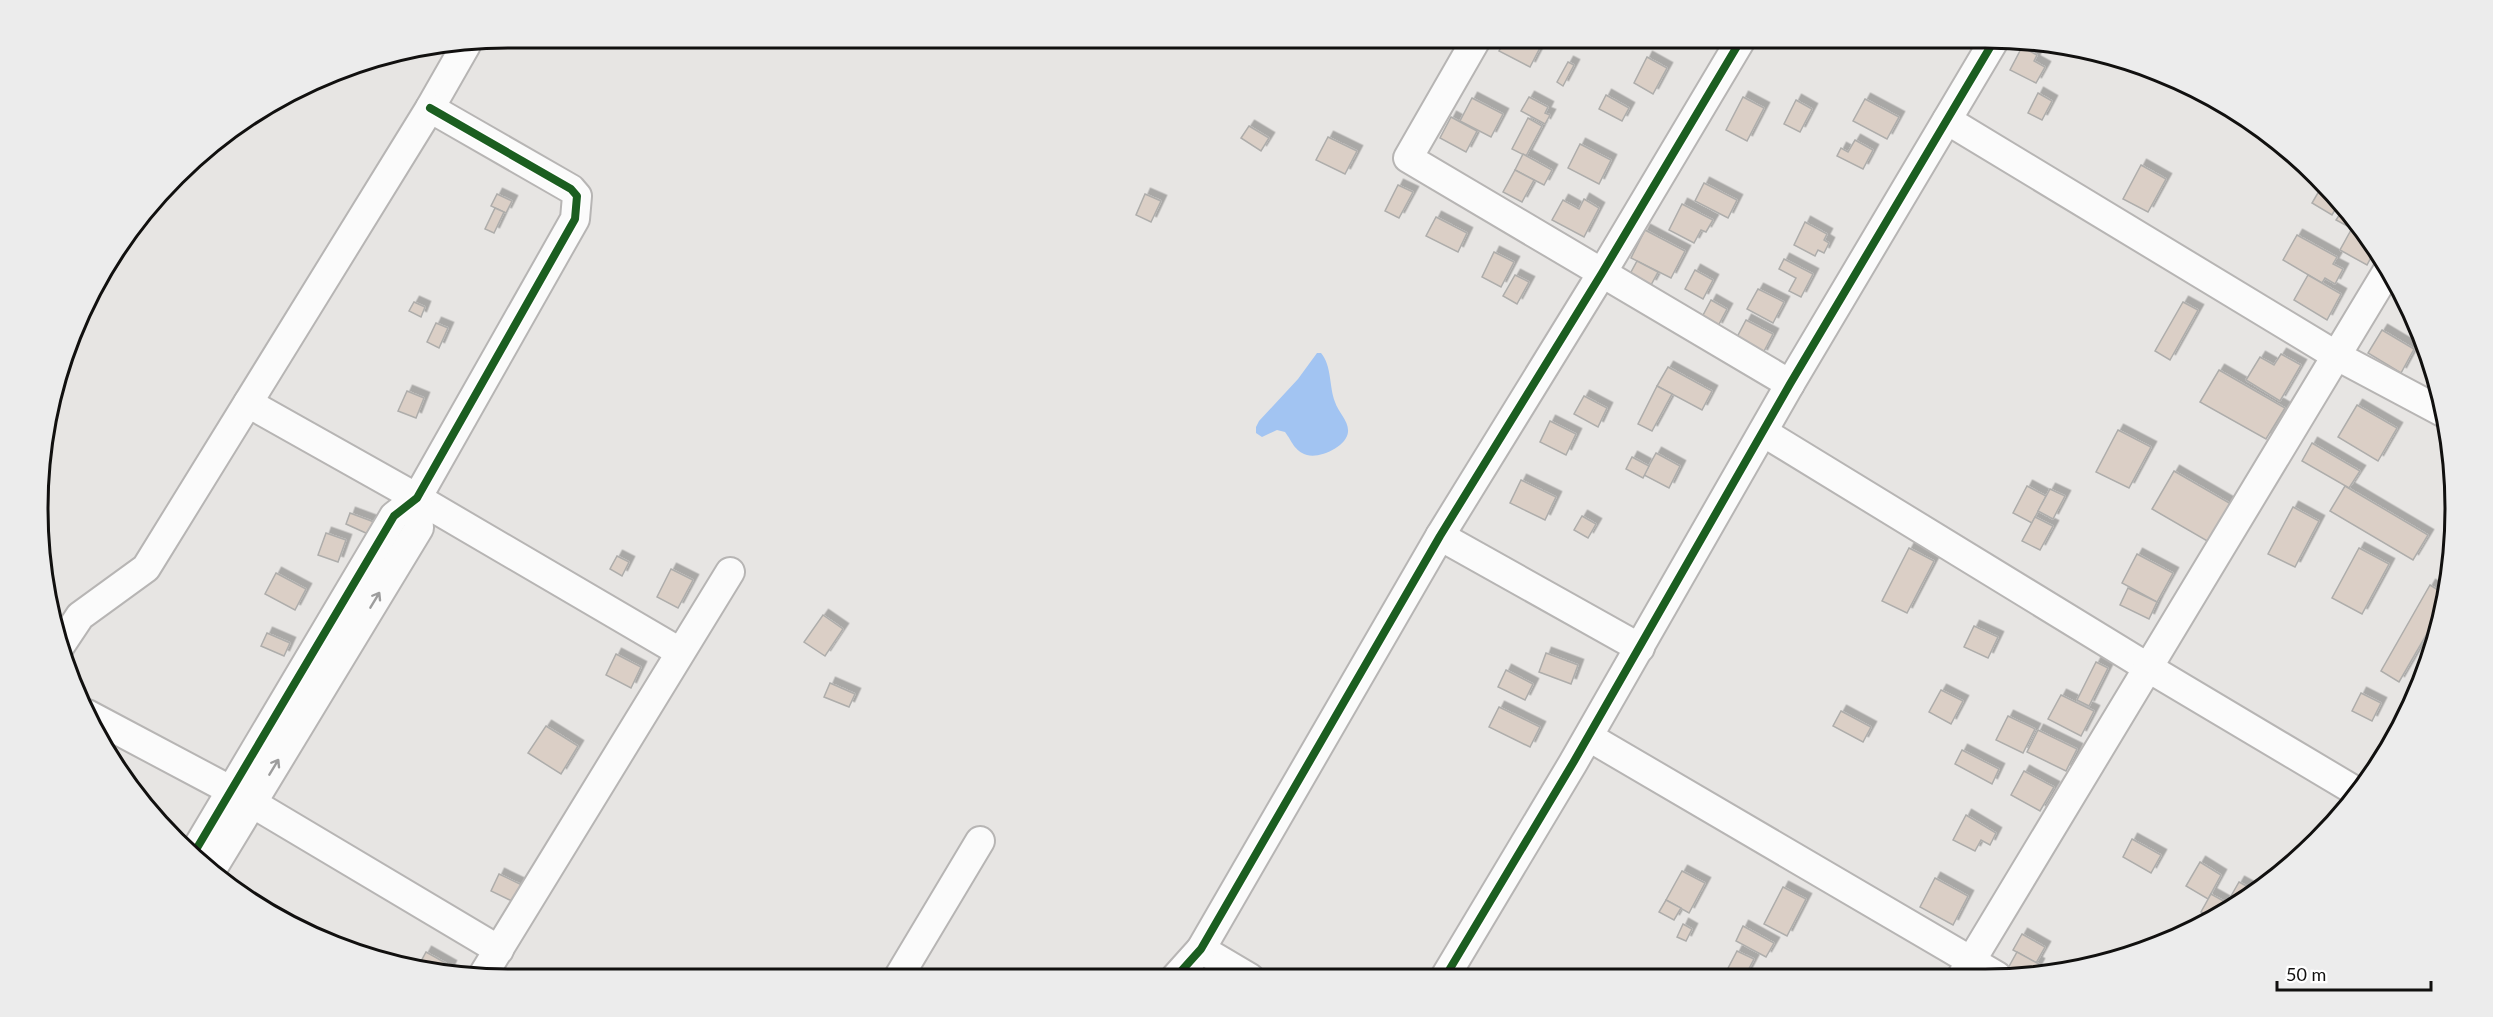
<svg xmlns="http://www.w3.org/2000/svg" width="2493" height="1017" viewBox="0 0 2493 1017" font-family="Lato,sans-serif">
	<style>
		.water { fill: #a2c4f2 }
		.building { fill: #dbcfc6; stroke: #aeadab; stroke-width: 1.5; filter: url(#shadow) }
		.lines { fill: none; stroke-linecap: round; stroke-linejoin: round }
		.minor-casing { stroke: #b7b5b4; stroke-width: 32 }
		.minor { stroke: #fbfbfb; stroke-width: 28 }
		.cycleway-casing { stroke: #fff; stroke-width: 11 }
		.cycleway { stroke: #1b5e20; stroke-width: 8 }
		.oneway { stroke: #9d9d9d }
		.rim { fill: none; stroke: #11100f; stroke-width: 3 }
	</style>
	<defs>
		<filter id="shadow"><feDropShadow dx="5.5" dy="-5.5" stdDeviation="0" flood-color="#0004"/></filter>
	</defs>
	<rect width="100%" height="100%" fill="#e7e5e3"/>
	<path class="water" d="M1317,353H1321C1332,366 1329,387 1335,402C1338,412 1349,421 1348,432C1347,446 1320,459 1307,455C1294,451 1292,441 1285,432L1277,430L1262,437L1256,433V427L1259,421L1298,379Z"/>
	<g class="building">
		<path d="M1506,38H1538L1544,40L1530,67L1499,51Z"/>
		<path d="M2022,47L2037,55L2034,61L2045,67L2036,83L2010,70Z"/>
		<path d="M1647,57L1667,68L1653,94L1634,83Z"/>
		<path d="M1568,62L1574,65L1563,86L1557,82Z"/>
		<path d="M2038,93L2052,101L2042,120L2028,113Z"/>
		<path d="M1606,95L1629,108L1622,121L1599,109Z"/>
		<path d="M1529,97L1548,107L1545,113L1550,115L1545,124L1521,111Z"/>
		<path d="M1743,97L1764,108L1747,141L1726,130Z"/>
		<path d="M1472,98L1503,114L1491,137L1460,121Z"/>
		<path d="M1865,99L1899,117L1887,139L1853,121Z"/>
		<path d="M1796,100L1812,109L1800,132L1784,124Z"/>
		<path d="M1451,117L1477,131L1466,152L1440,138Z"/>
		<path d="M1528,118L1542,126L1526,156L1512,149Z"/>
		<path d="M1249,126L1269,138L1261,151L1241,138Z"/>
		<path d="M1328,137L1357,151L1345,174L1316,160Z"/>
		<path d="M1855,140L1873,150L1863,169L1837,156L1841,148L1848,152Z"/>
		<path d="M1580,144L1611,160L1599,184L1568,168Z"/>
		<path d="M1523,154L1552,170L1544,185L1515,170Z"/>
		<path d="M2141,165L2166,179L2148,212L2123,199Z"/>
		<path d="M1515,170L1534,180L1522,202L1503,192Z"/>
		<path d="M1704,183L1737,200L1728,218L1695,201Z"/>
		<path d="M1398,185L1413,192L1399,218L1385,211Z"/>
		<path d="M2328,189L2342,205L2324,195Z"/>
		<path d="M2319,191L2339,203L2332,215L2312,203Z"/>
		<path d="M497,194L512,201L506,213L491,206Z"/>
		<path d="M1145,194L1161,201L1151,222L1136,215Z"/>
		<path d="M1584,199L1599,208L1584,237L1552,220L1563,200L1579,209Z"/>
		<path d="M1682,204L1713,220L1706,232L1701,230L1694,243L1669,230Z"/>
		<path d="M495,208L504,212L494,233L485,229Z"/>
		<path d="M2344,208L2358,222L2368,237L2336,220Z"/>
		<path d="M1436,217L1467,233L1458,252L1426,236Z"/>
		<path d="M1805,222L1827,234L1824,240L1829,243L1824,253L1818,250L1815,256L1794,245Z"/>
		<path d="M1645,230L1685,251L1671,278L1631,258Z"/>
		<path d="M2351,230L2370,241L2375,250L2367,265L2340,250Z"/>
		<path d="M2297,235L2337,257L2333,264L2343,269L2335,284L2325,278L2322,283L2283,260Z"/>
		<path d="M1494,252L1514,262L1501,287L1482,277Z"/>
		<path d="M1784,259L1813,274L1801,297L1789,291L1796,278L1779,269Z"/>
		<path d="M1637,261L1658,272L1651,285L1630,274Z"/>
		<path d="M1695,270L1713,280L1703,299L1685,289Z"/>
		<path d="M1515,275L1529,282L1517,304L1503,296Z"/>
		<path d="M2308,275L2341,294L2327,320L2294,300Z"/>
		<path d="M1758,289L1784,302L1773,323L1747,309Z"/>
		<path d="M1711,300L1727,309L1717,328L1701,319Z"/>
		<path d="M414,302L425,307L421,317L409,311Z"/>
		<path d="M2183,302L2198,310L2170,360L2155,351Z"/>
		<path d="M1746,320L1773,334L1762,355L1735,341Z"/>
		<path d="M436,323L448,328L439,348L427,342Z"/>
		<path d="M2382,330L2414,349L2401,373L2368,353Z"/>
		<path d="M2281,354L2301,365L2280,401L2246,380L2260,357L2274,365Z"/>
		<path d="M1668,367L1712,391L1702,410L1657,386Z"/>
		<path d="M2219,370L2285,408L2266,439L2200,402Z"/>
		<path d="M1657,386L1672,394L1652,431L1638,424Z"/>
		<path d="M407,391L424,398L416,418L398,411Z"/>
		<path d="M1584,396L1607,408L1598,427L1574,414Z"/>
		<path d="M2357,405L2397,428L2378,461L2338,437Z"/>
		<path d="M1550,421L1576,434L1566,455L1540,442Z"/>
		<path d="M2118,430L2151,447L2129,488L2096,472Z"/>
		<path d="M2312,443L2360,471L2349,488L2302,461Z"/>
		<path d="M1656,453L1680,466L1669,488L1644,475Z"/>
		<path d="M1632,457L1649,466L1643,478L1626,469Z"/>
		<path d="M2174,471L2231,504L2209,542L2152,509Z"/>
		<path d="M1521,480L1556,497L1545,520L1510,503Z"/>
		<path d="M2027,486L2046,496L2032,523L2013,513Z"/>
		<path d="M2345,486L2428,535L2413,560L2330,511Z"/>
		<path d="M2050,489L2065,496L2053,519L2038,511Z"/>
		<path d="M2293,507L2319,521L2295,567L2268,554Z"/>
		<path d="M350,513L374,522L368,534L346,524Z"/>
		<path d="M1582,516L1596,524L1588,538L1574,530Z"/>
		<path d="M2035,517L2053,526L2040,550L2022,541Z"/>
		<path d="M326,533L346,540L338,562L318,555Z"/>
		<path d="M1909,548L1934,561L1907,613L1882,601Z"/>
		<path d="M2359,548L2389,564L2362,614L2332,598Z"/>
		<path d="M2137,554L2173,573L2157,602L2122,583Z"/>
		<path d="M617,556L629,562L622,576L610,569Z"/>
		<path d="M671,569L693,580L678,608L657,597Z"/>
		<path d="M276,573L306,589L295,610L265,594Z"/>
		<path d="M2430,585L2446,595L2443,606L2399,682L2381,671Z"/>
		<path d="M2128,588L2157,602L2149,619L2120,605Z"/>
		<path d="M823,615L843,629L825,656L804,642Z"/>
		<path d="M1974,626L1998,637L1988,658L1964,647Z"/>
		<path d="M267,633L290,643L284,656L261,646Z"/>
		<path d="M1546,653L1578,665L1571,684L1539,672Z"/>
		<path d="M616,654L641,667L631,688L606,675Z"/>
		<path d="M2096,662L2108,668L2089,706L2077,700Z"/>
		<path d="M1506,670L1533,684L1525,700L1498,687Z"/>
		<path d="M830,683L855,694L849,707L824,697Z"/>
		<path d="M1941,690L1963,701L1951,724L1929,712Z"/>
		<path d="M2361,693L2381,703L2372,721L2352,711Z"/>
		<path d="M2061,695L2094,711L2081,736L2048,719Z"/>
		<path d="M1499,707L1540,727L1530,747L1489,727Z"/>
		<path d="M1841,711L1871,727L1863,742L1833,726Z"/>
		<path d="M2008,716L2035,729L2023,753L1996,740Z"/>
		<path d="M546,726L578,746L561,774L528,753Z"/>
		<path d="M2038,730L2077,749L2066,771L2027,752Z"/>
		<path d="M1962,750L1999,769L1992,784L1955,764Z"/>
		<path d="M2024,771L2054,787L2040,811L2011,795Z"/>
		<path d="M1966,815L1996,833L1990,845L1981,840L1975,851L1953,840Z"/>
		<path d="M2132,839L2161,855L2151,873L2123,857Z"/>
		<path d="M2200,862L2221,875L2208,899L2186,886Z"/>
		<path d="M1682,871L1705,883L1689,913L1666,900Z"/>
		<path d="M499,874L522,885L514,902L491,891Z"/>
		<path d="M1935,878L1968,896L1953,925L1920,907Z"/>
		<path d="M2239,882L2254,890L2212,918L2201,912L2211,894L2227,903Z"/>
		<path d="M1783,887L1806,899L1787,936L1764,924Z"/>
		<path d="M1666,900L1681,908L1674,920L1659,912Z"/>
		<path d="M1683,924L1692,929L1686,941L1677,937Z"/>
		<path d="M1743,926L1774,943L1766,957L1736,941Z"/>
		<path d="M2022,934L2045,947L2036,963L2013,950Z"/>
		<path d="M1737,951L1754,959L1745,976H1729L1725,974Z"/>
		<path d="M426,952L451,966L449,970L419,965Z"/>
		<path d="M2017,952L2039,964L2033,975L2016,976L2007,970Z"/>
	</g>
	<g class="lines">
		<defs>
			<g id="minor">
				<path d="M1477,38L1408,158L1790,384"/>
				<path d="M1947,120L2337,356L2444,413"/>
				<path d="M248,403L417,498L680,652"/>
				<path d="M1763,432L2147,667L2357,792"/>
				<path d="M1440,536L1640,648"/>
				<path d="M60,646L80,616L146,568L430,108L466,45"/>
				<path d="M87,714L232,791L499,950"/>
				<path d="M1589,737L1997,976"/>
				<path d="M194,853L394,516L417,498L575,219L577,196L571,189L430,108"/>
				<path d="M211,871L419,528L417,498"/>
				<path d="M1201,949L1250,978"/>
				<path d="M483,975L730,572"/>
				<path d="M1962,976L2388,270"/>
				<path d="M1445,977L1573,763L1790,384L1995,39"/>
				<path d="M898,978L980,841"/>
				<path d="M1175,978L1201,949L1440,536L1602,273L1742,38"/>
			</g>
		</defs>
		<use href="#minor" class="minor-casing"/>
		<use href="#minor" class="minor"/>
		<defs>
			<g id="cycleway">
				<path d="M194,853L394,516L417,498L575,219L577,196L571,189L430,108"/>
				<path d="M1445,977L1573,763L1790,384L1995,39"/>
				<path d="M1175,978L1201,949L1440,536L1602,273L1742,38"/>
			</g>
		</defs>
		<use href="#cycleway" class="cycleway-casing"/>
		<use href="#cycleway" class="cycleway"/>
	</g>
	<defs><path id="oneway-shaft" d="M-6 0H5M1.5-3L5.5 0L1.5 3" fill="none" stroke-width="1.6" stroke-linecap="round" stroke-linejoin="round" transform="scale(1.5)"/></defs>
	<g class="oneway">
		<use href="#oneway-shaft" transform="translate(375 600) rotate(-59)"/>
		<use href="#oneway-shaft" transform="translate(274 767) rotate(-59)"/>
	</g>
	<path d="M0 0H2493V1017H0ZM508 48H1985A460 460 0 0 1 2445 508V509A460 460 0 0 1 1985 969H508A460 460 0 0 1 48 509V508A460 460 0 0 1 508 48Z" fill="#ececec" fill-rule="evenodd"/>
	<path class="rim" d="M508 48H1985A460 460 0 0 1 2445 508V509A460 460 0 0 1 1985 969H508A460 460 0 0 1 48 509V508A460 460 0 0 1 508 48Z"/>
	<path d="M2277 981v9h154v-9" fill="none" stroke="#11100f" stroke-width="3"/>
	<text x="2286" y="981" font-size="18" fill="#11100f" stroke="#ffffff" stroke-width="4.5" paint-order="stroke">50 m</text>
</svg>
